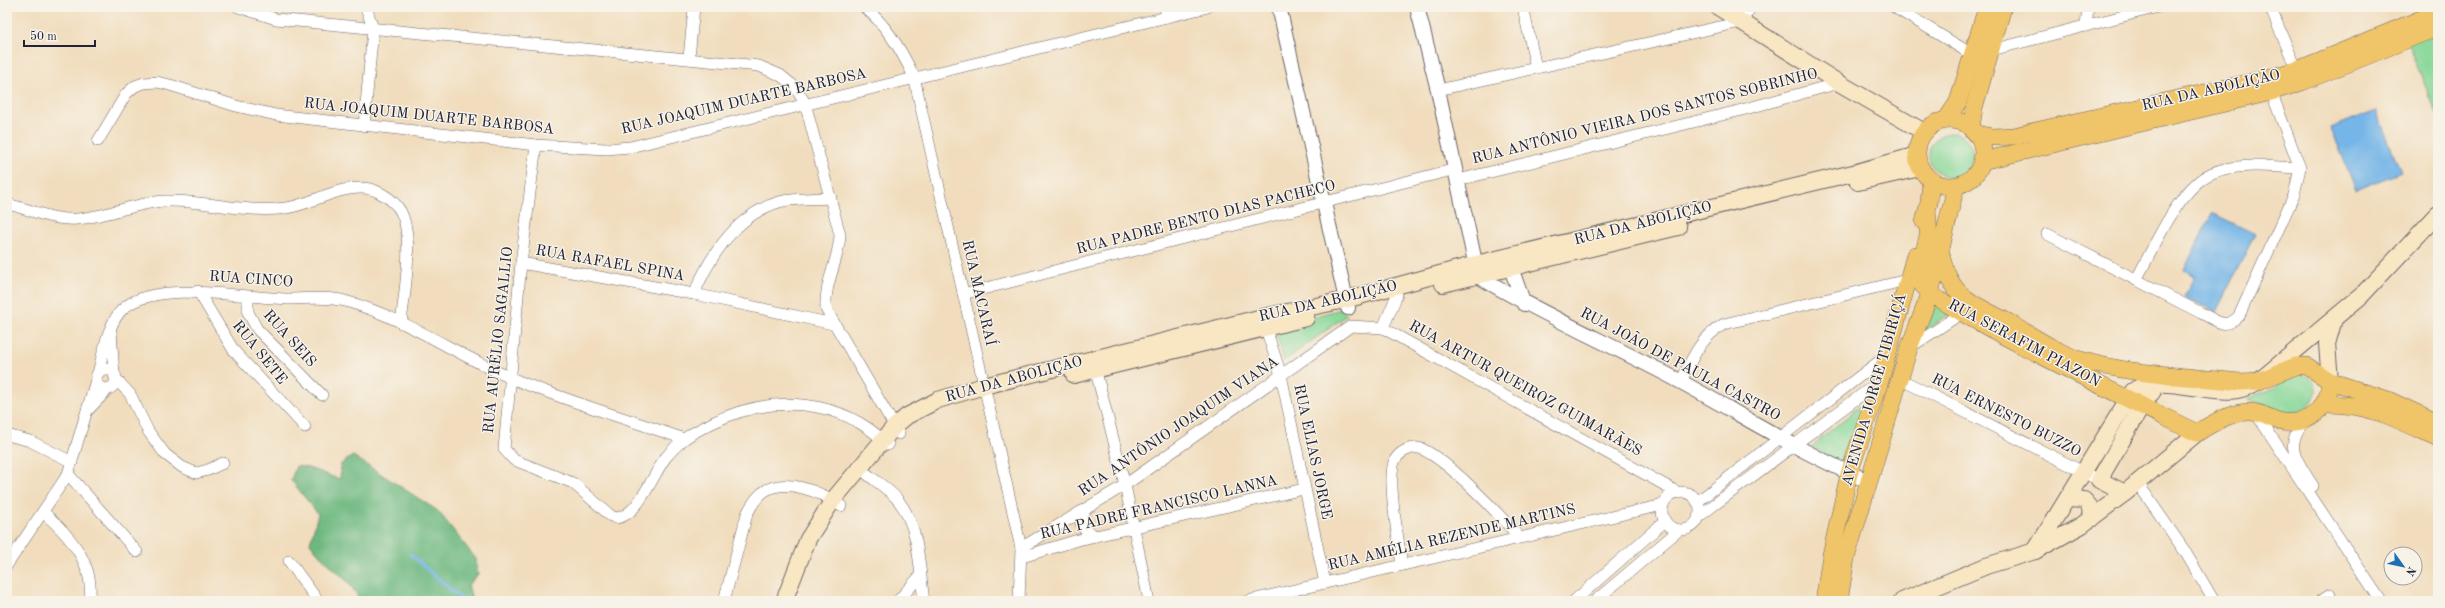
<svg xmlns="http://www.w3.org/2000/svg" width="2445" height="608" viewBox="0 0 2445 608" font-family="'Old Standard TT',serif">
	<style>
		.green { fill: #87d797; stroke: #547c69 }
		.forest { fill: #6db880; stroke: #486d5e }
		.water { fill: #74b5e8; stroke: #4b6c92 }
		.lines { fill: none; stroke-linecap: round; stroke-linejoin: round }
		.stream { stroke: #74b5e8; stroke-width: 3 }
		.minor-casing { stroke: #6a6368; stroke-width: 12 }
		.tertiary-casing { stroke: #6a6368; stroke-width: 16 }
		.secondary-casing { stroke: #6a6368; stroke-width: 18 }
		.primary-casing { stroke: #6a6368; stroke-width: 18 }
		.minor { stroke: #fff; stroke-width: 11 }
		.tertiary { stroke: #fff; stroke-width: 14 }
		.secondary { stroke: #f9e7c3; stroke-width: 16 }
		.primary { stroke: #f0c469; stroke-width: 17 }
		.labels { text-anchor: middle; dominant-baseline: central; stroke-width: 3; stroke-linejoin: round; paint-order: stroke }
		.street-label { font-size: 15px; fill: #22223b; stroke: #f7f3e8 }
	</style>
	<rect width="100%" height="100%" fill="#f7f3e8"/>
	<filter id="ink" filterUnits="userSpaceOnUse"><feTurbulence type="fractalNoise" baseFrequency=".025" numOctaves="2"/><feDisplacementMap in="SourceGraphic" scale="8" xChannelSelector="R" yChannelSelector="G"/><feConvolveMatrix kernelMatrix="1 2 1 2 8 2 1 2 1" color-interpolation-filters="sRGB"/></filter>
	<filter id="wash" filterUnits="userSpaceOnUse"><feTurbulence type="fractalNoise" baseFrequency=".012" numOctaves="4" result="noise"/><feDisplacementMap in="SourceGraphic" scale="16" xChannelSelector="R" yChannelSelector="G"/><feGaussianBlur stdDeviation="0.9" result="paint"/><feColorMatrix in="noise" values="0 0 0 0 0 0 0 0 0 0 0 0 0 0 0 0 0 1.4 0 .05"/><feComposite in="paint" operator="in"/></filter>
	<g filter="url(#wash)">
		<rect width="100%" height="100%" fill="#f1ddbd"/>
		<g class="green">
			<path d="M2438,30V116L2407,42Z"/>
			<circle cx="1951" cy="155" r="22"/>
			<path d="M1934,299L1955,310L1921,333Z"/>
			<path d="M1341,309L1347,315L1284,361L1275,327Z"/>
			<path d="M2293,374C2331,373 2316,415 2289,413C2275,412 2260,403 2247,399L2274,388L2286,377Z"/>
			<path d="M1867,400L1845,468L1812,446Z"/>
		</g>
		<path class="forest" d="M353,456L438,511L476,559L478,574L468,585L472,599L475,601H360C349,576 325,565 310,543L318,514L291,480L296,466C313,467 324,475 340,479L341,464Z"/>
		<g class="water">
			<path d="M2376,110L2401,172L2356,190L2331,128Z"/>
			<path d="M2212,213L2255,234L2216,312L2184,297L2194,276L2184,270Z"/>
		</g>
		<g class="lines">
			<path class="stream" d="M410,554L464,601"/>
		</g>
	</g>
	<g filter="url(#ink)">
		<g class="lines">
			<defs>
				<g id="minor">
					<path d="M238,7L276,19L759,66L780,75L795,87L805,103L840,235C839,260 824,283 826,309L899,434"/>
					<path d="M864,7C887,25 902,51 914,77L1021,548L1019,601"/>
					<path d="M1165,7L1167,17"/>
					<path d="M1523,7L1536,68"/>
					<path d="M1894,7L1973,55L2158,7"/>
					<path d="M2270,7L2299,75"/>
					<path d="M2086,26L2088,7"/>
					<path d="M689,58L694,7"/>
					<path d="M1438,90L1741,22L1751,7"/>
					<path d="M364,126L373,29L366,7"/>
					<path d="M98,141L126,94L135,86L144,83L157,82L170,85L236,106L276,115L536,145L606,149L630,147L1208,7"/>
					<path d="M536,145L521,263L504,449L514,460L573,483L611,516L616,518C638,517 653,474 666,457C671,451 677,445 683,440C691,433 703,428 712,423C771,394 840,397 888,445"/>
					<path d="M1458,180L1738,111L1839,83"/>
					<path d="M7,204C30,209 53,221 77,219C107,217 136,202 166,201C206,200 246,214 286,208C312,204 336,187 362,188C374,188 388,196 396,205C417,227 404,295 401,323"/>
					<path d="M2047,234L2201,313C2216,320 2225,331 2239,316L2294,195L2300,168L2269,86"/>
					<path d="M521,263L694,294L833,324"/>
					<path d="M2136,280C2154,248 2178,188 2212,173C2238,162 2273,167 2300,168"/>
					<path d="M198,291L234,351L305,427"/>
					<path d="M694,294C710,256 736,215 779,202C795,198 813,199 831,198"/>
					<path d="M963,294L1456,169"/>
					<path d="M248,297V312L257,329L322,395"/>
					<path d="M1383,328L1397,295"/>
					<path d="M1266,329L1281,375L1325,583"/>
					<path d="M111,331L114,375"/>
					<path d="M1909,348L1962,313"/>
					<path d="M1094,364L1125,485L1149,601"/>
					<circle cx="106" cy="379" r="10"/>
					<path d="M98,374C103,354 108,320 125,307C160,280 245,298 288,299C307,299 327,296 345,301C404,317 455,354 511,378C566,401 628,419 684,439"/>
					<path d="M115,378L130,394L148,431L165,454L182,467L196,473L208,470L223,463"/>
					<path d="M1900,379L2099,480"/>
					<path d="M1681,382C1692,358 1700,338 1724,324L1907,280"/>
					<path d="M87,411L109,388"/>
					<path d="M2255,412L2381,601"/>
					<path d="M2306,419C2282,446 2297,460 2313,486"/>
					<path d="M7,435L30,441L72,462"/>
					<path d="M68,474L137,552"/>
					<path d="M867,474C877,482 890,490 898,500C920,528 919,567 924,601"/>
					<path d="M2137,482L2184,550L2214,601"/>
					<circle cx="1681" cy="511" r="19"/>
					<path d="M1697,502L1886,356"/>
					<path d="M1085,509L1081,524L1085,530L1096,536"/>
					<path d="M43,512C67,533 93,561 90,595"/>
					<path d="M1698,517L1880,381"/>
					<path d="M1021,548L1125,485L1351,326L1383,328L1679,493"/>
					<path d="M1022,557L1078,540L1304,489"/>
					<path d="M289,561L318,601"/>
					<path d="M7,565L68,474L96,380"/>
					<path d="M1402,565C1399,541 1387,484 1394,462C1398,452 1412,445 1422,449C1450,462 1498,513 1519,537"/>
					<path d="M724,601L747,514C751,506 755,499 762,493C783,476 822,492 841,506"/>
					<path d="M898,601L920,576"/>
					<path d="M1247,601L1663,505"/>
					<path d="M1574,601L1665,521"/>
					<path d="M1595,601L1679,530"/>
					<path d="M2321,601L2330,595"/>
				</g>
				<g id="tertiary">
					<path d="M1279,7L1348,308"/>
					<path d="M1417,7L1438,90L1478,276C1544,316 1615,346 1683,383C1744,416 1803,454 1868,481"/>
					<path d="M1507,257L1524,304"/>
				</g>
				<g id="secondary">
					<path d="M1718,7L1839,83L1924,132"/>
					<path d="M1858,182L1920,168"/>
					<path d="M1443,284L1678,227"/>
					<path d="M1074,375L1306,318"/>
					<path d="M2330,381L2327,344L2334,319"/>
					<path d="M2125,493L2099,480L2142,406L2158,384"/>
					<path d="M2068,499L2084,500L2090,507L2091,519"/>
					<path d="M2035,551L2133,391C2158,373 2207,395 2237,390C2245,389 2252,385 2259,381L2361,296L2438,214"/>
					<path d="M784,601L808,539L833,500L894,427L907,416L938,400L984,386L1263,317L1345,300L1476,264L1857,172L1917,155"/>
					<path d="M1902,601L1986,566L2035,551L2082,525L2125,493L2197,433"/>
				</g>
				<g id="primary">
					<path d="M1946,120L1958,102L1987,7"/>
					<circle cx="1950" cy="153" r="33"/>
					<path d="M1971,129L1974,108L2003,7"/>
					<path d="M1976,134L1993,137L2014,136L2266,79L2297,70L2438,12"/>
					<path d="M1982,161L2271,92L2302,82L2438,27"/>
					<path d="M1927,211C1928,219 1929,227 1928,235C1926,249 1916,269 1921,283C1927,303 2163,416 2197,433C2213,423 2229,413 2248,412C2261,411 2271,420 2283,422C2309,426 2330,406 2330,381"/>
					<path d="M1924,222L1929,203L1931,181"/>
					<path d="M1940,246C1946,295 1968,301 2008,322C2031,335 2055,352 2081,360C2131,375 2188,376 2240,382L2259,381L2296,366H2307L2330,381L2388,400L2438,423"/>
					<path d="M2324,404C2369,403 2399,420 2438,438"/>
					<path d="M1824,601L1831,555L1849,474L1880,381L1915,255"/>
					<path d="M1839,601L1846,558L1909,348L1930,294L1956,186"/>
				</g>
			</defs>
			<use href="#minor" class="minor-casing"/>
			<use href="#tertiary" class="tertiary-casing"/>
			<use href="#secondary" class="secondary-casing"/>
			<use href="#primary" class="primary-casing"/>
			<use href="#minor" class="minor"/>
			<use href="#tertiary" class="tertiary"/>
			<use href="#secondary" class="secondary"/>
			<use href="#primary" class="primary"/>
		</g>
	</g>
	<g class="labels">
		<g class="street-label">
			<text transform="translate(2211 91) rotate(-13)">RUA DA ABOLIÇÃO</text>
			<text transform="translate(744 102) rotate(-13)">RUA JOAQUIM DUARTE BARBOSA</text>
			<text transform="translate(429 117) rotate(6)">RUA JOAQUIM DUARTE BARBOSA</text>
			<text transform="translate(1645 117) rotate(-14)">RUA ANTÔNIO VIEIRA DOS SANTOS SOBRINHO</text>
			<text transform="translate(1206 218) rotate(-14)">RUA PADRE BENTO DIAS PACHECO</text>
			<text transform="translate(1643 224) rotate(-14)">RUA DA ABOLIÇÃO</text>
			<text transform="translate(610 264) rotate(10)">RUA RAFAEL SPINA</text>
			<text transform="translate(251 280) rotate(4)">RUA CINCO</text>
			<text transform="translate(978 293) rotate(77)">RUA MACARAÍ</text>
			<text transform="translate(1328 302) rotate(-13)">RUA DA ABOLIÇÃO</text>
			<text transform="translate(289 339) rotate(48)">RUA SEIS</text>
			<text transform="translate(499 340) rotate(-84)">RUA AURÉLIO SAGALLIO</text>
			<text transform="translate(2024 344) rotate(28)">RUA SERAFIM PIAZON</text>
			<text transform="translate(259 353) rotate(51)">RUA SETE</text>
			<text transform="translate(1680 365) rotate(28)">RUA JOÃO DE PAULA CASTRO</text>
			<text transform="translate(1014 380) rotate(-15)">RUA DA ABOLIÇÃO</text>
			<text transform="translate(1525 389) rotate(29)">RUA ARTUR QUEIROZ GUIMARÃES</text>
			<text transform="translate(1875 390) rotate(-74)">AVENIDA JORGE TIBIRIÇÁ</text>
			<text transform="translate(2006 416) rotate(27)">RUA ERNESTO BUZZO</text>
			<text transform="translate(1179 427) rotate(-34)">RUA ANTÔNIO JOAQUIM VIANA</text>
			<text transform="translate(1312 452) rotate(78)">RUA ELIAS JORGE</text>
			<text transform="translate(1159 508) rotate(-13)">RUA PADRE FRANCISCO LANNA</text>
			<text transform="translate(1452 538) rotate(-13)">RUA AMÉLIA REZENDE MARTINS</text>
		</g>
	</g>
	<rect width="2445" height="608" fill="none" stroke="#f7f3e8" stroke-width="24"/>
	<g transform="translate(2403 566) rotate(123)"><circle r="19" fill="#f7f3e8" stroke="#a29fa3"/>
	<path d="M0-3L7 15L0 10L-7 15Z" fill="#1f6fb2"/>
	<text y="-6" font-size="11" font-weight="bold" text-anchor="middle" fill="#22223b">N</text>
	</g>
	<path d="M24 40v6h71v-6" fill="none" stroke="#22223b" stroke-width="2"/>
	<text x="30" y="40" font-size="12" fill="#22223b" stroke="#f7f3e8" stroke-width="3" paint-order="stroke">50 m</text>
</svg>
